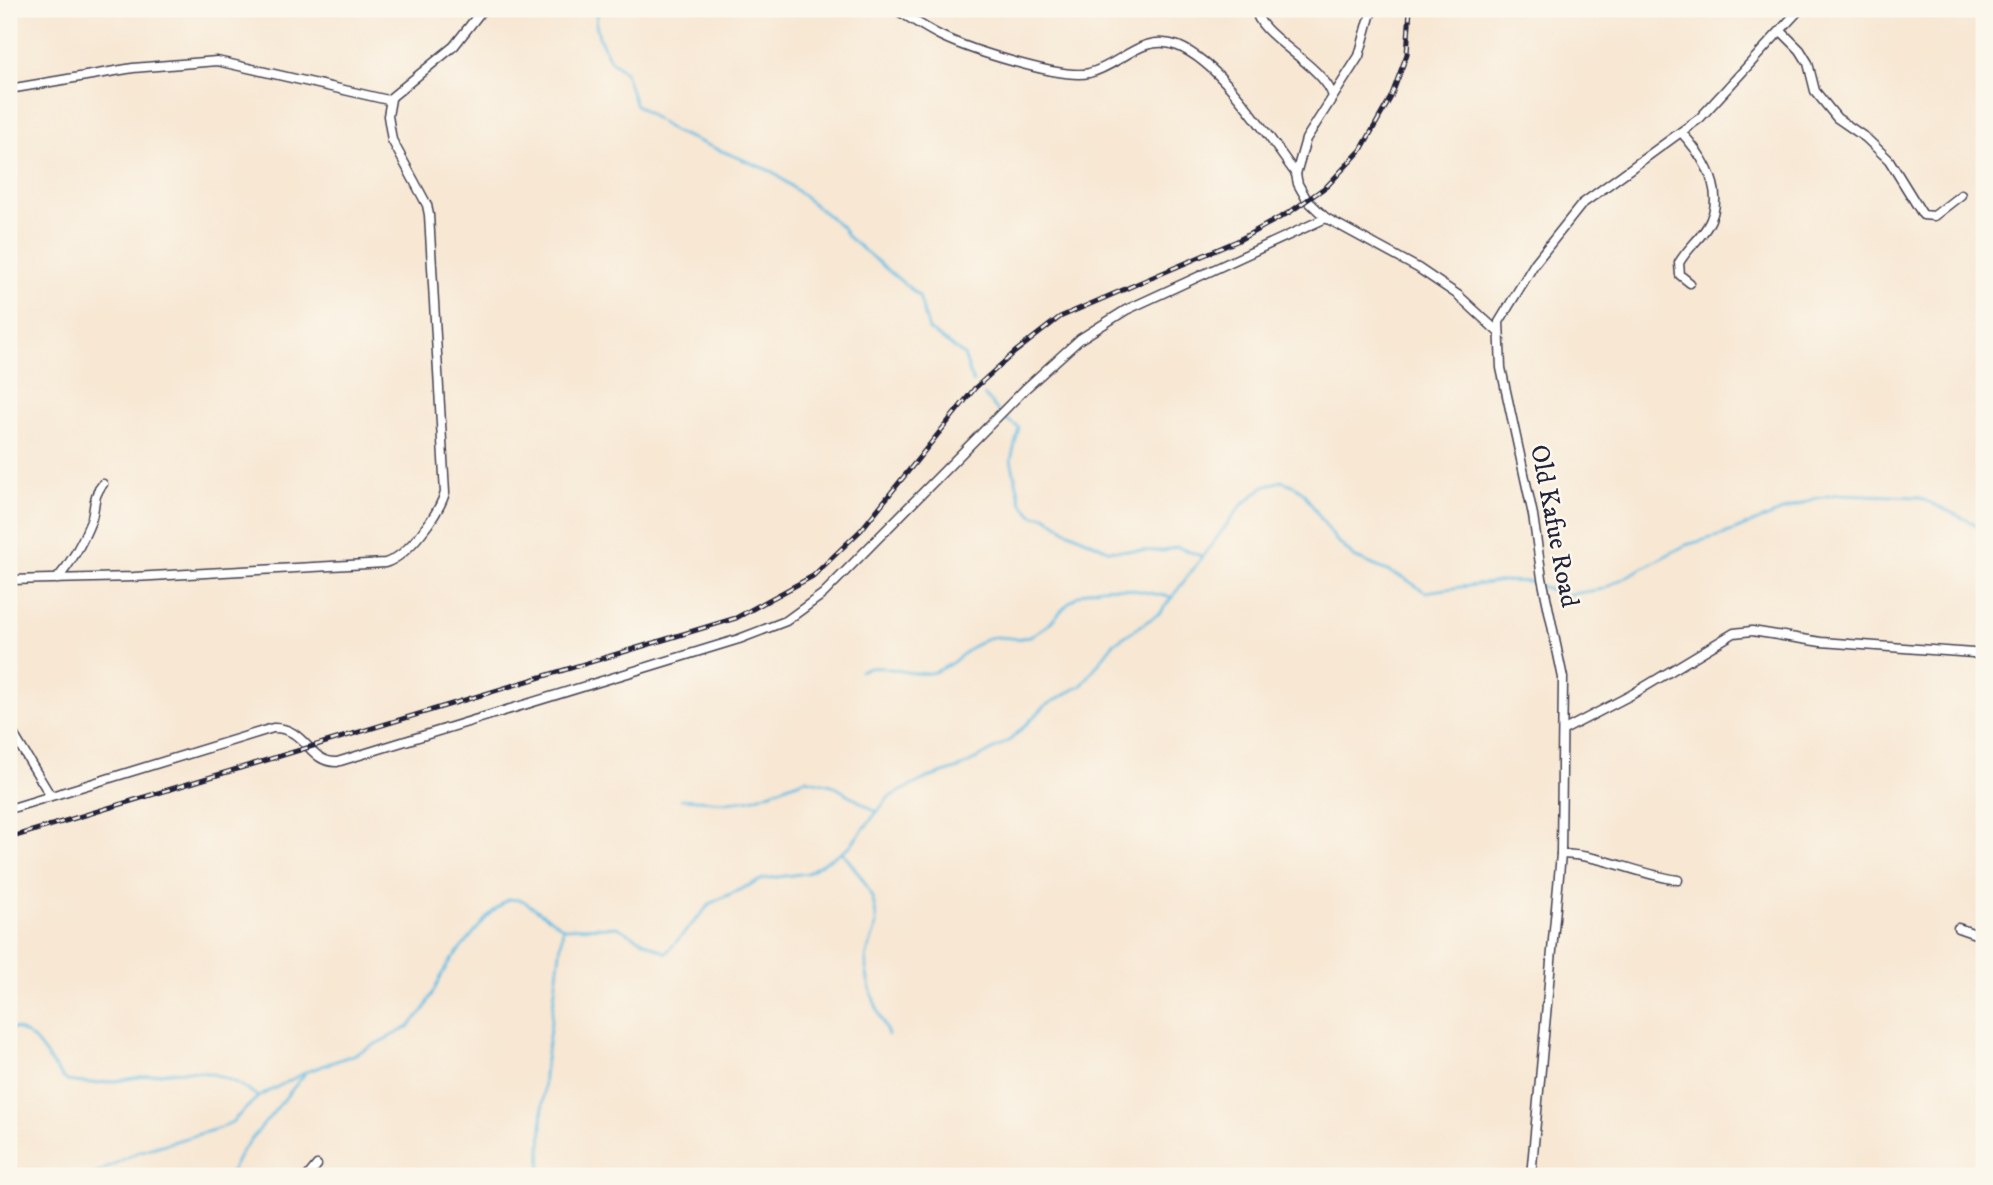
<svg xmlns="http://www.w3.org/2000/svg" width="1993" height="1185" viewBox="0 0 1993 1185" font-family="'IM FELL DW Pica',serif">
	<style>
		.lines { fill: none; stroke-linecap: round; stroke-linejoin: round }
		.stream { stroke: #67bee4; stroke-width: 2.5 }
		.minor-casing { stroke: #424052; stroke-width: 11 }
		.minor { stroke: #fff; stroke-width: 8 }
		.rail-casing { stroke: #22223b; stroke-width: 5 }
		.rail { stroke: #fbf7ec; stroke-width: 2.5; stroke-dasharray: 8; stroke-linecap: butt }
		.labels { text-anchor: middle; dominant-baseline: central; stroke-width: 5; stroke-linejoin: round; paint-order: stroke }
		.street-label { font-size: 26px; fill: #22223b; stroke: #fbf7ec }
	</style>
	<rect width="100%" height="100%" fill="#fbf7ec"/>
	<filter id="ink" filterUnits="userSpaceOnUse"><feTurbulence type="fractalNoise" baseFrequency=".0143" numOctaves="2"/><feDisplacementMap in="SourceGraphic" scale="14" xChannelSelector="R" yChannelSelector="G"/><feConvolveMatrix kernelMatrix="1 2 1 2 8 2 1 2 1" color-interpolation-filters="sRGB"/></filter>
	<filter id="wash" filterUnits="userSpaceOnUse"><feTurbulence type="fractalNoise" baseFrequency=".00686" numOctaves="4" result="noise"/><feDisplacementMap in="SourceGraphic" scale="28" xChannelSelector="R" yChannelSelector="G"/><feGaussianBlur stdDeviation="1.57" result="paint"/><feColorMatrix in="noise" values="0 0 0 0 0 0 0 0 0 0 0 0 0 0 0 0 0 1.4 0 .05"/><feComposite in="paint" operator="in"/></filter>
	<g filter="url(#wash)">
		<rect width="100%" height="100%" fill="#f7e7d3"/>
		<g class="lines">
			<g class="stream">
				<path d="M598,9L596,24L599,37L610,60L625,72L635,104L673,131L773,172L841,226L848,237L919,296L929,330L964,355L973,382"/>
				<path d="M984,395L998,411"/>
				<path d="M1006,419L1019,428L1011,460L1021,502L1034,516H1046L1067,531L1108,550L1164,551L1177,547L1201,556"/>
				<path d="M860,671C883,660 910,679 934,672C952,667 966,649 983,640C998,632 1015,643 1030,636C1050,627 1055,616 1070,602C1099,575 1139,593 1172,597"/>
				<path d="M681,799L726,802L752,799L806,779L832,785L877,812"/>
				<path d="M842,852C859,873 878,895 876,925C875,937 866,948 866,962C866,987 879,1012 888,1035"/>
				<path d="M9,1027C41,1033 45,1062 67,1081C137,1093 186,1043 257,1096"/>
				<path d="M91,1176L138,1152L220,1128L232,1122L258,1097L306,1072L358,1053L407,1028L424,1010L447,965L488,916L508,899L522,900L564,928L617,927L666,953L711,903L763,879L807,873L849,847L889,797L925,779L962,767L1010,740L1046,705L1082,685L1113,644L1160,613L1240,507L1263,487L1281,481L1293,485L1303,492L1335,539L1354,557L1404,578L1425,592L1504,581L1530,582L1565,595L1603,589L1686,545L1722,535L1813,499L1839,494L1918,497L1984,528"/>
				<path d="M229,1176L241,1152L304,1075"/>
				<path d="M540,1176L544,1075L563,929"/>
			</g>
		</g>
	</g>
	<g filter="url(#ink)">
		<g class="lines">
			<defs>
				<g id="minor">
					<path d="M895,9C910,18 925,28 941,36C968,49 1062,80 1089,73C1120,66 1142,32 1178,46C1221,63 1268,136 1296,174"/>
					<path d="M1256,9C1256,35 1322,63 1333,96"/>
					<path d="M1372,9L1359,56L1306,139L1296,174L1298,184L1307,200L1326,218L1418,268L1458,295L1497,331"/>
					<path d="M1781,31L1800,50L1808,63L1815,91L1837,118L1866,138L1889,160L1923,215L1934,216L1961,195"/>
					<path d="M9,89L133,68L217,61L388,100L454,46L483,9"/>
					<path d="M1681,132C1704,157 1728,193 1707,227C1699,240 1687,249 1679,263L1680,275L1690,283"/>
					<path d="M57,579C72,562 83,541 91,521C96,507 92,496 103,484"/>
					<path d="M9,580L134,577L385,563C408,556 438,515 445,493L429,215L427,205L392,140L388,116L391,99"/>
					<path d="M9,727L50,795"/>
					<path d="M1564,730L1631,695L1734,633L1752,631L1821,642L1973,653L1984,657"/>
					<path d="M9,809L273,728C306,727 308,763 337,762L739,639L786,621L823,594L1025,389L1080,339L1126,310L1326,218"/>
					<path d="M1561,854C1603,855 1637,874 1678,880"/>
					<path d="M1958,928L1984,937"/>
					<path d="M308,1176L317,1165"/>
					<path d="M1531,1176L1561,854L1563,678L1542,578L1533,515L1501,368L1499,322L1535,263L1582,204L1700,118L1800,9"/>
				</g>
			</defs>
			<use href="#minor" class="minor-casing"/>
			<use href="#minor" class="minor"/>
			<defs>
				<path id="rail" d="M9,838L736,618L813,576L861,530L975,388L1015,352L1060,317L1237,241L1290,212L1327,186L1361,150L1391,97L1407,54L1410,9"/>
			</defs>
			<use href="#rail" class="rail-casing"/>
			<use href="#rail" class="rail"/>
		</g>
	</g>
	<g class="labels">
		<g class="street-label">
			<text transform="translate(1554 526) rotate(79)">Old Kafue Road</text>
		</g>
	</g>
	<rect width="1993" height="1185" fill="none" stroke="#fbf7ec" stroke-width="35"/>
</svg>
